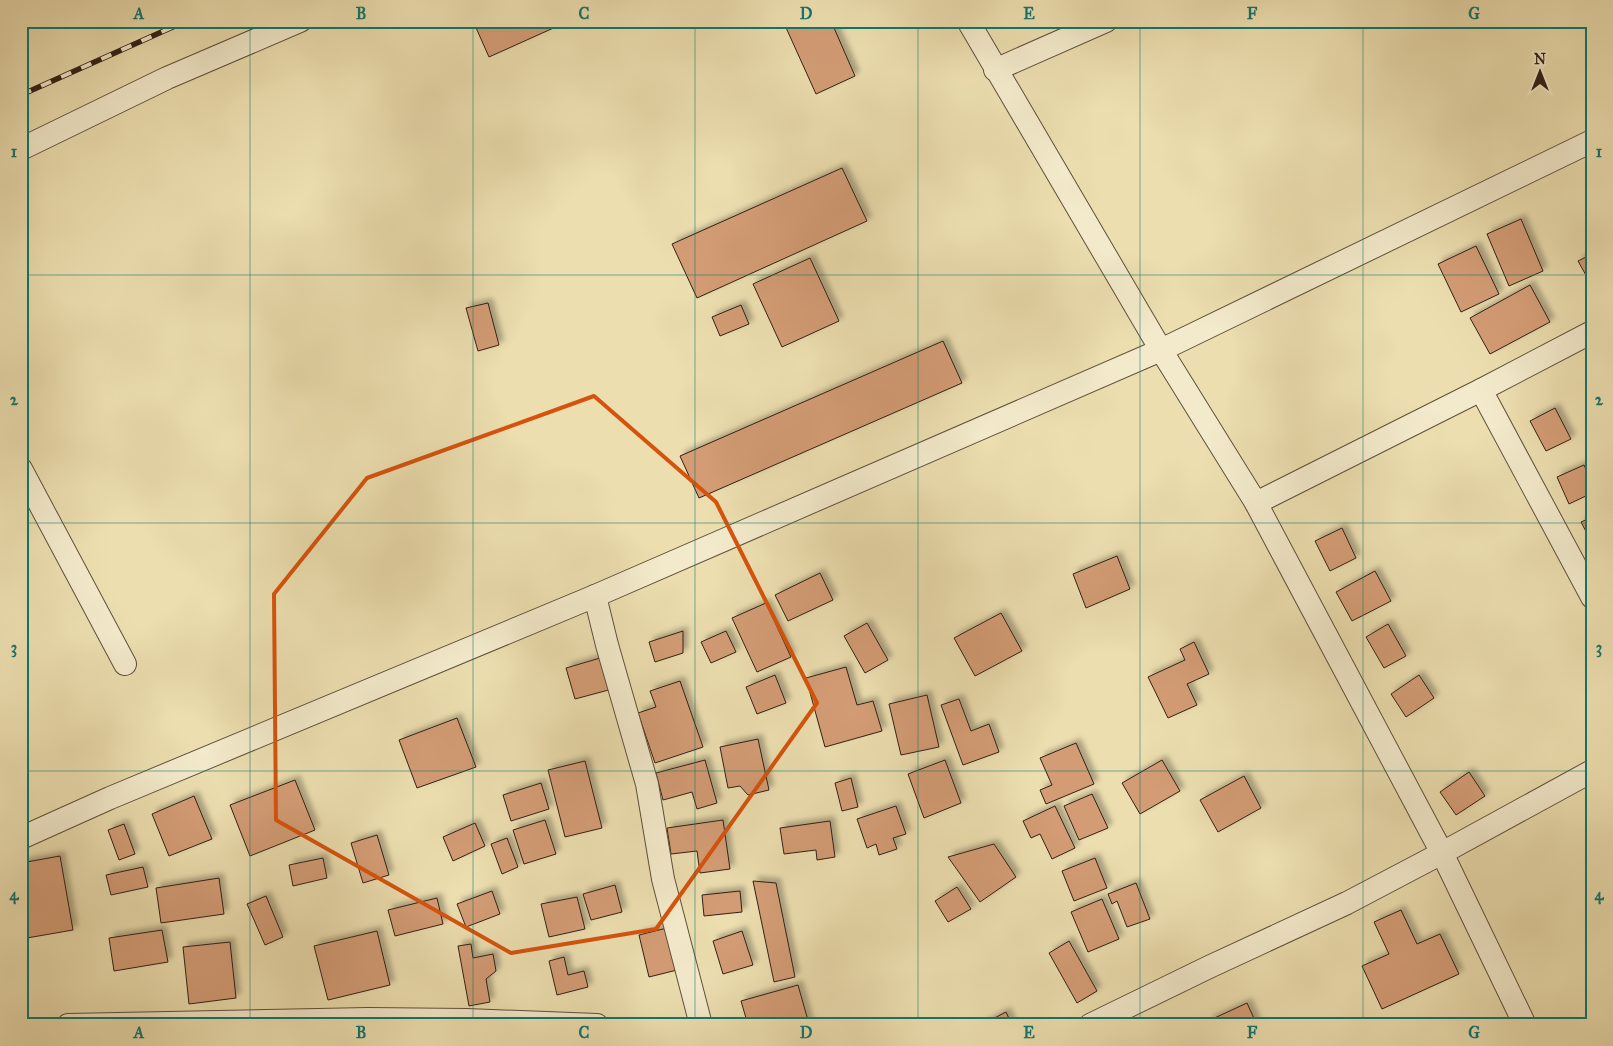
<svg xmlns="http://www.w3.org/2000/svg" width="1613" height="1046" viewBox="0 0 1613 1046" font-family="'IM FELL Great Primer',serif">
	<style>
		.building { fill: #d39c75; stroke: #302014; filter: url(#shadow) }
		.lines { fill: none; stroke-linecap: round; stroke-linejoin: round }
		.street-casing { stroke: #5f503b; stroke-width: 24 }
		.street { stroke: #f3eacb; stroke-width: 22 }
		.rail-casing { stroke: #302014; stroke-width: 5.5 }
		.rail { stroke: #f3eacb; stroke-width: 4; stroke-dasharray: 11; stroke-linecap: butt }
		.marked { fill: none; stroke: #d6530d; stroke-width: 4; stroke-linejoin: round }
		.grid { fill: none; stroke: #0f766e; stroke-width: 1; stroke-opacity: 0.55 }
		.neatline { fill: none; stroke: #0f766e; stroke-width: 2 }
		.grid-label { font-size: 16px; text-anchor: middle; font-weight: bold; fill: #0f766e }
	</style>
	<defs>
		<filter id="shadow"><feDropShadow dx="4.5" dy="-4.5" stdDeviation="2.5" flood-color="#0004"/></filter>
	</defs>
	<rect width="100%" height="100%" fill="#ecdeaf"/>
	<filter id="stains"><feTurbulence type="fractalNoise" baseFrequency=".004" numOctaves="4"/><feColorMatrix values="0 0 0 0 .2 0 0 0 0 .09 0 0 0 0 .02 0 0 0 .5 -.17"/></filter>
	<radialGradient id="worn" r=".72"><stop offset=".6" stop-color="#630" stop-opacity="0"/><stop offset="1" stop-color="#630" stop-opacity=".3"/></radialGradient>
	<g class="building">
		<path d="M473,21H569L489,57Z"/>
		<path d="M783,21H831L855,76L816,94Z"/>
		<path d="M842,168L867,221L697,298L672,244Z"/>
		<path d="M1521,219L1543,271L1509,286L1487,234Z"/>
		<path d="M1476,246L1499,294L1461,312L1438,264Z"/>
		<path d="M1592,254V286L1578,261Z"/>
		<path d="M810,258L839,321L782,347L753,284Z"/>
		<path d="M1530,285L1550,322L1490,354L1470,318Z"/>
		<path d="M488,303L499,345L478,351L466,308Z"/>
		<path d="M741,305L749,324L720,336L712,317Z"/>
		<path d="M943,341L962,383L699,498L680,456Z"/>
		<path d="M1555,408L1571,439L1546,451L1530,421Z"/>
		<path d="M1584,465L1592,482V493L1569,504L1557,477Z"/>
		<path d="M1592,517V543L1581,522Z"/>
		<path d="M1342,528L1356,558L1330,571L1315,541Z"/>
		<path d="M1117,556L1130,589L1086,608L1073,574Z"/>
		<path d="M1375,571L1391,601L1352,621L1336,592Z"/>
		<path d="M820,573L833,600L788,621L775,595Z"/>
		<path d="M766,603L791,657L757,672L732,618Z"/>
		<path d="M1001,613L1022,651L975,676L954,638Z"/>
		<path d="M867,623L888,660L865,673L844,636Z"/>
		<path d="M1388,624L1406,656L1384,668L1366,637Z"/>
		<path d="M683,631V653L655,662L649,642Z"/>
		<path d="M726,631L736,652L711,663L701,642Z"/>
		<path d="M1194,642L1209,674L1187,684L1197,705L1168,718L1148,677L1185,660L1180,649Z"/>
		<path d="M607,656L616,688L575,699L566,668Z"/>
		<path d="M846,667L857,705L873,701L882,731L825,747L806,678Z"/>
		<path d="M775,675L786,703L757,714L746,687Z"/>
		<path d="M1419,675L1434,698L1406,717L1391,694Z"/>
		<path d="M680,681L703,747L655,763L638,713L656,707L650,691Z"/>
		<path d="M927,695L939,747L901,755L889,704Z"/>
		<path d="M959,699L971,731L989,724L999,752L963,765L941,705Z"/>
		<path d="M457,718L476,767L417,788L399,740Z"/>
		<path d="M758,739L769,790L748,795L740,786L728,788L720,747Z"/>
		<path d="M1076,743L1094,784L1046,804L1040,790L1052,785L1040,758Z"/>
		<path d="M705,760L717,803L697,809L692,792L663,800L656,773Z"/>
		<path d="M945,760L961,803L924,818L908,774Z"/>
		<path d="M1162,760L1180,791L1140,814L1122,783Z"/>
		<path d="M585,761L602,828L565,837L548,770Z"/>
		<path d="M1469,772L1485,796L1456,815L1440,792Z"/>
		<path d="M1244,776L1261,808L1218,832L1200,800Z"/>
		<path d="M851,778L858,807L842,811L835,783Z"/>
		<path d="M295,780L315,830L250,856L230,805Z"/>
		<path d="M541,783L549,809L511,821L503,795Z"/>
		<path d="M1092,794L1108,828L1079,840L1064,806Z"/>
		<path d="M194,796L212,839L169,856L152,814Z"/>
		<path d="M896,806L906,834L893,838L897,849L879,855L876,844L867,848L857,819Z"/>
		<path d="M1055,806L1075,848L1052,859L1040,834L1031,838L1023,821Z"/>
		<path d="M545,820L556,854L524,864L513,830Z"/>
		<path d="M723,820L730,869L700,873L697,851L671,854L667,828Z"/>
		<path d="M830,821L835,857L817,860L816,850L784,854L780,828Z"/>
		<path d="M475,823L485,846L453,861L443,837Z"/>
		<path d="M124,824L135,854L119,860L108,830Z"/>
		<path d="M377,835L389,875L363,883L351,843Z"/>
		<path d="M507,838L518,867L502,874L491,844Z"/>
		<path d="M994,844L1016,877L980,902L948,857Z"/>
		<path d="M60,856L73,930L21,939V863Z"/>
		<path d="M323,858L327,878L293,886L289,865Z"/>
		<path d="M1095,858L1107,888L1074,901L1062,871Z"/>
		<path d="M143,867L148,887L111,895L106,875Z"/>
		<path d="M219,878L224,914L161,923L156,888Z"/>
		<path d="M753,881L776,883L795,977L774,982Z"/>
		<path d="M1136,883L1150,919L1127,927L1117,901L1112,904L1108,894Z"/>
		<path d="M615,885L622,912L591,920L583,894Z"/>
		<path d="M957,887L971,909L948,922L935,901Z"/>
		<path d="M492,891L500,914L466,927L457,904Z"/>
		<path d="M740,891L742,912L704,916L702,895Z"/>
		<path d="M266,896L283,937L265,945L247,904Z"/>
		<path d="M577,897L585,929L549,937L541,904Z"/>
		<path d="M437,898L443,924L395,936L388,910Z"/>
		<path d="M1102,899L1119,939L1088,952L1071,912Z"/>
		<path d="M1401,910L1417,944L1440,934L1459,974L1382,1009L1362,966L1389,954L1374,922Z"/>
		<path d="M667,928L677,970L649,977L639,935Z"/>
		<path d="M162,930L168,962L114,971L109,938Z"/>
		<path d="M377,931L390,985L328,1000L314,946Z"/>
		<path d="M742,931L753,965L723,974L713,941Z"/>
		<path d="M1069,941L1097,991L1077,1003L1049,953Z"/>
		<path d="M230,942L236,998L189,1004L183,947Z"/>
		<path d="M471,944L473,958L493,954L496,971L486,979L490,1002L469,1006L458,946Z"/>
		<path d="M564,957L568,975L584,971L588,987L557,995L549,961Z"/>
		<path d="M798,985L809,1024L748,1025L741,1001Z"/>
		<path d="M1247,1003L1257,1025H1210L1208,1021Z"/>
		<path d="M1006,1012L1012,1025H981Z"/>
	</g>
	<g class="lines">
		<defs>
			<g id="street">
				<path d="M968,21L1161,350L1256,503L1442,853L1525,1025"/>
				<path d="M995,70L1106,21"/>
				<path d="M21,149L167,78L300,21"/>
				<path d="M1481,390L1592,597"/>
				<path d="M21,469L125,664"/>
				<path d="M1256,503L1481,390L1592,332"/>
				<path d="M595,596L607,645L647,784L663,879L701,1025"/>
				<path d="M21,838L110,798L595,596L1161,350L1592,141"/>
				<path d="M68,1025L368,1019L467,1020L597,1025"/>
				<path d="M1090,1025L1209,967L1347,903L1442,853L1592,771"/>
			</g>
		</defs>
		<use href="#street" class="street-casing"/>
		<use href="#street" class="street"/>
		<defs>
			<path id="rail" d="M21,95L186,21"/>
		</defs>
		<use href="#rail" class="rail-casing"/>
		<use href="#rail" class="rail"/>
	</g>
	<path class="marked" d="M594,396L716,502L817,703L656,929L511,953L276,820L274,594L367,478Z"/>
	<path class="grid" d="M250,21V1025M473,21V1025M695,21V1025M918,21V1025M1140,21V1025M1363,21V1025M21,275H1592M21,523H1592M21,771H1592"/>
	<rect width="1613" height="1046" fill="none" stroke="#ecdeaf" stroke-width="55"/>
	<g transform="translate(1540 72)" stroke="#f3eacb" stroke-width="4" paint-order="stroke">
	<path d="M0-4L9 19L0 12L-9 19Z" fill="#302014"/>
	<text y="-8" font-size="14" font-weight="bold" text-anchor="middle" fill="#302014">N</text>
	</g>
	<rect x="28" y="28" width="1558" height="990" class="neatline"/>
	<g class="grid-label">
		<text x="139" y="19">A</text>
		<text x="361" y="19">B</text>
		<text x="584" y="19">C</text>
		<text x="806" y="19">D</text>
		<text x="1029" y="19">E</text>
		<text x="1252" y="19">F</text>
		<text x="1474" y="19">G</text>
		<text x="14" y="157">1</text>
		<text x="1599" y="157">1</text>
		<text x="14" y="405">2</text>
		<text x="1599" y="405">2</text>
		<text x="14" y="653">3</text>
		<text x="1599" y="653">3</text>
		<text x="14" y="900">4</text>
		<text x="1599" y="900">4</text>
		<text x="139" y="1038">A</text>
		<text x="361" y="1038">B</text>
		<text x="584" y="1038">C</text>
		<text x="806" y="1038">D</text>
		<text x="1029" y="1038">E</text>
		<text x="1252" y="1038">F</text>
		<text x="1474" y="1038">G</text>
	</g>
	<rect width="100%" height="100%" filter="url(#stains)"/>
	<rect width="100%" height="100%" fill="url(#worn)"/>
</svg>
